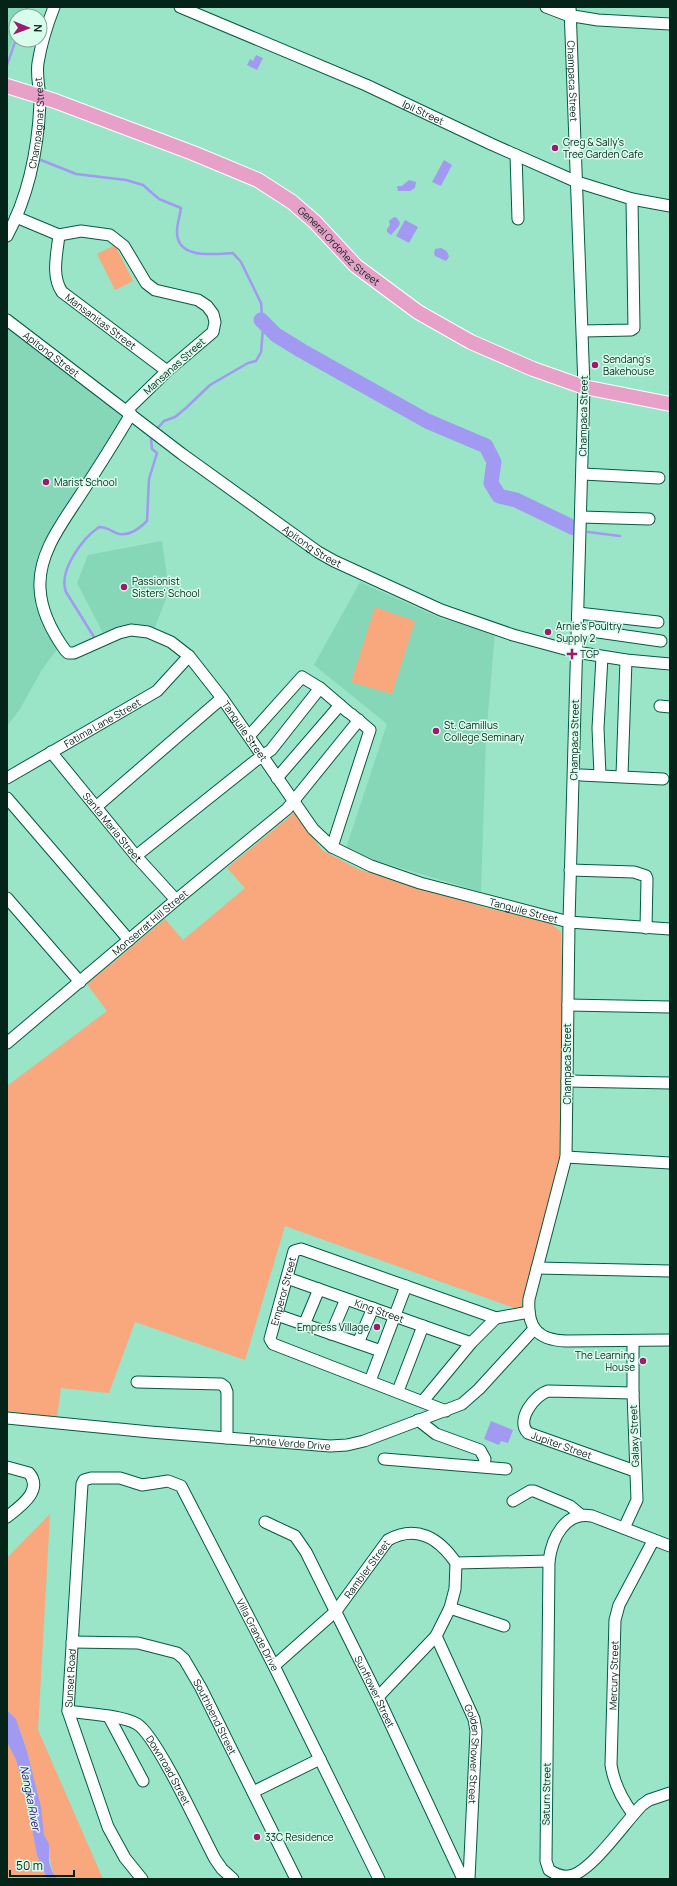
<svg xmlns="http://www.w3.org/2000/svg" width="677" height="1886" viewBox="0 0 677 1886" font-family="Manrope,sans-serif">
	<style>
		.built { fill: #86d7b8 }
		.green { fill: #f9a77d }
		.water { fill: #a299f2 }
		.lines { fill: none; stroke-linecap: round; stroke-linejoin: round }
		.stream { stroke: #a299f2; stroke-width: 2.5 }
		.river { stroke: #a299f2; stroke-width: 15 }
		.minor-casing { stroke: #025b43; stroke-width: 13 }
		.major-casing { stroke: #fff; stroke-width: 16 }
		.minor { stroke: #fff; stroke-width: 11 }
		.major { stroke: #e7a0c8; stroke-width: 14 }
		.poi-dot { fill: #9d1b6e; stroke: #d9fded; stroke-width: 1.5 }
		.labels { text-anchor: middle; dominant-baseline: central; stroke-width: 3; stroke-linejoin: round; paint-order: stroke }
		.street-label { font-size: 10px; fill: #042319; stroke: #d9fded }
		.poi-label { font-size: 10px; fill: #042319; stroke: #d9fded; text-anchor: start }
		.water-label { font-size: 11px; font-style: italic; fill: #2c0571; stroke: #d9fded }
	</style>
	<rect width="100%" height="100%" fill="#9ae4c7"/>
	<g class="built">
		<path d="M7,7H24L21,16H16V30L7,58Z"/>
		<path d="M7,324L126,414L42,550L35,606L58,648L41,671L20,709L7,726Z"/>
		<path d="M162,541L169,591L155,627L130,625L103,633L77,583L88,555Z"/>
		<path d="M360,582L442,619L495,631L486,738L481,892L377,861L346,848L387,724L314,665Z"/>
	</g>
	<g class="green">
		<path d="M115,245L133,281L115,290L97,254Z"/>
		<path d="M375,607L415,621L392,694L351,682Z"/>
		<path d="M295,812L322,850L358,869L487,908L549,922L561,932L563,1004L560,1162L529,1276L525,1308L517,1309L285,1226L245,1360L135,1322L109,1393L61,1388L57,1418L7,1411V1086L107,1011L87,984L165,919L183,940L245,888L227,868Z"/>
		<path d="M50,1514L38,1730L103,1879H57C47,1864 53,1851 44,1835C40,1812 26,1720 7,1710V1558Z"/>
		<path d="M7,1733L8,1744L16,1760L24,1786L37,1855L47,1879H7Z"/>
	</g>
	<g class="water">
		<path d="M256,55L263,58L257,70L247,65L250,59L253,61Z"/>
		<path d="M444,160L452,165L441,186L432,182Z"/>
		<path d="M409,180L416,182L415,188L410,191H398L397,186H402Z"/>
		<path d="M394,217L397,218L400,223L399,226L391,235L387,232V229L390,225L389,221Z"/>
		<path d="M405,220L418,227L409,243L396,236Z"/>
		<path d="M441,248C446,250 448,252 449,257L446,261L435,256L434,253L435,249Z"/>
		<path d="M491,1421L513,1430L508,1443L501,1441L499,1445L484,1439Z"/>
		<path d="M7,1710L16,1719L27,1751L41,1807L44,1835L49,1844V1862L52,1871L57,1879H47L37,1855L24,1786L16,1760L8,1744Z"/>
	</g>
	<g class="lines">
		<g class="stream">
			<path d="M24,16L27,7"/>
			<path d="M7,65L16,39"/>
			<path d="M41,160L76,174L126,180L143,185L159,199L181,208C180,216 177,224 177,232C177,260 215,254 233,253L241,262L261,303L263,329L261,352L256,361L248,363L210,385L186,408L175,417L164,421L156,430"/>
			<path d="M588,532L620,536"/>
			<path d="M94,637L66,592C58,571 82,539 99,527C106,527 110,530 116,533C128,538 139,529 147,521L149,479L157,453L152,449L151,439L153,435"/>
		</g>
		<path class="river" d="M261,320L276,335L302,351L427,421L486,446L494,462L491,483L499,496L516,500L574,528"/>
		<defs>
			<g id="minor">
				<path id="s1" d="M180,7L366,85L491,144L577,182L632,199L670,206"/>
				<path d="M546,7L567,15L598,20L670,24"/>
				<path id="s2" d="M570,7L584,387L569,922L566,1157L529,1299C527,1327 537,1340 566,1341L670,1340"/>
				<path d="M516,155L518,219"/>
				<path d="M16,217L59,235L81,231L110,235L124,246L146,283L155,290L198,300L207,306L213,314L215,322L213,332L167,371L126,411"/>
				<path id="s3" d="M59,235C57,254 51,276 62,292L167,371"/>
				<path id="s4" d="M7,236C29,195 38,149 40,103C40,89 36,76 38,63C41,44 47,25 54,7"/>
				<path id="s5" d="M7,320L182,454L318,552L334,561L441,610L513,635L576,652L626,660L670,664"/>
				<path d="M583,331L631,330L634,328L632,199"/>
				<path id="s6" d="M131,414C115,441 98,468 81,494C63,522 38,553 40,588C41,611 52,632 65,650L68,653H74L119,633L131,630L148,632L171,642L189,656L222,698L313,829L332,847L371,866L420,883L569,922L670,929"/>
				<path d="M583,474L659,478"/>
				<path d="M581,517L649,519"/>
				<path d="M578,613L658,622"/>
				<path d="M577,629L661,641"/>
				<path d="M660,706L670,707"/>
				<path d="M249,736L302,677L320,688L348,712"/>
				<path id="s7" d="M51,752L136,856L176,900"/>
				<path d="M581,775L663,779"/>
				<path d="M600,775L598,728L602,657"/>
				<path d="M622,775L626,660"/>
				<path id="s8" d="M7,778L157,691L189,656"/>
				<path d="M277,778L340,705"/>
				<path d="M7,798L129,940"/>
				<path d="M96,807L222,698"/>
				<path d="M332,847L370,730L351,714"/>
				<path d="M136,856L255,761L271,750L320,688"/>
				<path d="M570,870L634,872L646,876L647,879L646,928"/>
				<path d="M7,898L80,982"/>
				<path d="M568,1005L670,1007"/>
				<path id="s9" d="M7,1043L176,900L287,809L359,720"/>
				<path d="M567,1081L670,1083"/>
				<path d="M566,1157L670,1163"/>
				<path d="M537,1268L670,1271"/>
				<path id="s10" d="M287,1278L471,1343"/>
				<path d="M277,1315L381,1351"/>
				<path d="M304,1325L319,1289"/>
				<path d="M331,1334L346,1299"/>
				<path d="M358,1343L373,1308"/>
				<path d="M370,1381L406,1286"/>
				<path d="M137,1382L221,1384L225,1387L227,1392V1438"/>
				<path d="M398,1391L423,1326"/>
				<path id="s11" d="M633,1393L548,1391C535,1395 515,1420 528,1433L635,1471"/>
				<path d="M423,1401L471,1343L496,1318"/>
				<path id="s12" d="M446,1411L273,1344L270,1339L294,1251L301,1249L496,1318L529,1312"/>
				<path id="s13" d="M7,1418L150,1432L330,1446L347,1445L364,1441L462,1404L479,1389L534,1329"/>
				<path d="M418,1420L436,1434L480,1450L485,1459L484,1466"/>
				<path d="M384,1459L506,1469"/>
				<path d="M7,1467L29,1473C44,1491 19,1507 7,1517"/>
				<path d="M513,1501L530,1491H534L570,1506L581,1515"/>
				<path id="s14" d="M265,1522L295,1536L306,1552L378,1697L463,1879"/>
				<path d="M624,1528L637,1500L633,1393V1341"/>
				<path d="M670,1546L592,1516C565,1511 552,1538 549,1561L546,1861L549,1870C555,1874 561,1877 569,1876C591,1873 625,1822 642,1805L649,1800L670,1793"/>
				<path d="M456,1563L549,1561"/>
				<path d="M450,1608L504,1626"/>
				<path id="s15" d="M436,1636L474,1719L476,1731L469,1879"/>
				<path id="s16" d="M72,1642L138,1643L177,1653L184,1659L201,1688L296,1879"/>
				<path id="s17" d="M274,1666L336,1611L388,1540C416,1524 439,1538 456,1563L455,1589L450,1608L436,1636L378,1697"/>
				<path id="s18" d="M68,1711C87,1714 122,1715 137,1724C157,1736 201,1833 215,1859L222,1869L233,1879"/>
				<path d="M109,1717L143,1781"/>
				<path d="M253,1792L320,1759"/>
				<path id="s19" d="M633,1814C621,1798 614,1784 611,1765L615,1620L619,1605L653,1541"/>
				<path id="s20" d="M142,1879L125,1858L108,1827L68,1711L82,1484L84,1480L91,1478H120L142,1485L168,1481L181,1486L274,1666L379,1879"/>
			</g>
			<g id="major">
				<path id="s21" d="M7,86L55,101L193,153L258,180L292,202L315,222L356,266L418,312L471,342L533,369L584,387L670,404"/>
			</g>
		</defs>
		<use href="#minor" class="minor-casing"/>
		<use href="#major" class="major-casing"/>
		<use href="#minor" class="minor"/>
		<use href="#major" class="major"/>
	</g>
	<g class="poi-dot">
		<circle cx="555" cy="148" r="4"/>
		<circle cx="595" cy="365" r="4"/>
		<circle cx="46" cy="482" r="4"/>
		<circle cx="124" cy="587" r="4"/>
		<circle cx="548" cy="632" r="4"/>
		<path d="M570 648h4v4h4v4h-4v4h-4v-4h-4v-4h4z"/>
		<circle cx="436" cy="731" r="4"/>
		<circle cx="377" cy="1327" r="4"/>
		<circle cx="643" cy="1361" r="4"/>
		<circle cx="257" cy="1837" r="4"/>
	</g>
	<g class="labels">
		<g class="street-label">
			<text stroke="none"><textPath href="#s2" startOffset="74">Champaca Street</textPath></text>
			<text stroke="none"><textPath href="#s1" startOffset="265">Ipil Street</textPath></text>
			<text stroke="none"><textPath href="#s4" startOffset="118">Champagnat Street</textPath></text>
			<text stroke="none"><textPath href="#s21" startOffset="373">General Ordoñez Street</textPath></text>
			<text stroke="none"><textPath href="#s3" startOffset="107">Mansanitas Street</textPath></text>
			<text stroke="none"><textPath href="#s5" startOffset="56">Apitong Street</textPath></text>
			<text transform="translate(174 366) rotate(-42)">Mansanas Street</text>
			<text transform="translate(583 416) rotate(-89)">Champaca Street</text>
			<text stroke="none"><textPath href="#s5" startOffset="380">Apitong Street</textPath></text>
			<text stroke="none"><textPath href="#s8" startOffset="110">Fatima Lane Street</textPath></text>
			<text stroke="none"><textPath href="#s6" startOffset="497">Tanguile Street</textPath></text>
			<text transform="translate(574 740) rotate(-89)">Champaca Street</text>
			<text stroke="none"><textPath href="#s7" startOffset="97">Santa Maria Street</textPath></text>
			<text stroke="none"><textPath href="#s6" startOffset="845">Tanguile Street</textPath></text>
			<text stroke="none"><textPath href="#s9" startOffset="187">Monserrat Hill Street</textPath></text>
			<text transform="translate(567 1064) rotate(-90)">Champaca Street</text>
			<text stroke="none"><textPath href="#s12" startOffset="241">Emperor Street</textPath></text>
			<text stroke="none"><textPath href="#s10" startOffset="98">King Street</textPath></text>
			<text transform="translate(634 1436) rotate(-92)">Galaxy Street</text>
			<text stroke="none"><textPath href="#s13" startOffset="284">Ponte Verde Drive</textPath></text>
			<text stroke="none"><textPath href="#s11" startOffset="174">Jupiter Street</textPath></text>
			<text stroke="none"><textPath href="#s17" startOffset="135">Rambler Street</textPath></text>
			<text stroke="none"><textPath href="#s20" startOffset="684">Villa Grande Drive</textPath></text>
			<text stroke="none"><textPath href="#s19" startOffset="144">Mercury Street</textPath></text>
			<text stroke="none"><textPath href="#s20" startOffset="218">Sunset Road</textPath></text>
			<text stroke="none"><textPath href="#s14" startOffset="208">Sunflower Street</textPath></text>
			<text stroke="none"><textPath href="#s16" startOffset="181">Southbend Street</textPath></text>
			<text stroke="none"><textPath href="#s15" startOffset="126">Golden Shower Street</textPath></text>
			<text stroke="none"><textPath href="#s18" startOffset="127">Downroad Street</textPath></text>
			<text transform="translate(546 1794) rotate(-89)">Saturn Street</text>
		</g>
		<g class="poi-label">
			<text x="563" y="142">Greg &amp; Sally's<tspan x="563" dy="12">Tree Garden Cafe</tspan></text>
			<text x="603" y="359">Sendang's<tspan x="603" dy="12">Bakehouse</tspan></text>
			<text x="54" y="482">Marist School</text>
			<text x="132" y="581">Passionist<tspan x="132" dy="12">Sisters' School</tspan></text>
			<text x="556" y="626">Arnie's Poultry<tspan x="556" dy="12">Supply 2</tspan></text>
			<text x="580" y="654">TGP</text>
			<text x="444" y="725">St. Camillus<tspan x="444" dy="12">College Seminary</tspan></text>
			<text x="369" y="1327" text-anchor="end">Empress Village</text>
			<text x="635" y="1355" text-anchor="end">The Learning<tspan x="635" dy="12">House</tspan></text>
			<text x="265" y="1837">33C Residence</text>
		</g>
		<g class="water-label">
			<text transform="translate(31 1798) rotate(79)">Nangka River</text>
		</g>
	</g>
	<rect width="677" height="1886" fill="none" stroke="#042319" stroke-width="16"/>
	<g transform="translate(28 28) rotate(91)"><circle r="19" fill="#d9fded" stroke="#84a698"/>
	<path d="M0-3L7 15L0 10L-7 15Z" fill="#9d1b6e"/>
	<text y="-6" font-size="11" font-weight="bold" text-anchor="middle" fill="#042319">N</text>
	</g>
	<path d="M10 1870v6h64v-6" fill="none" stroke="#042319" stroke-width="2"/>
	<text x="16" y="1870" font-size="12" fill="#042319" stroke="#d9fded" stroke-width="3" paint-order="stroke">50 m</text>
</svg>
